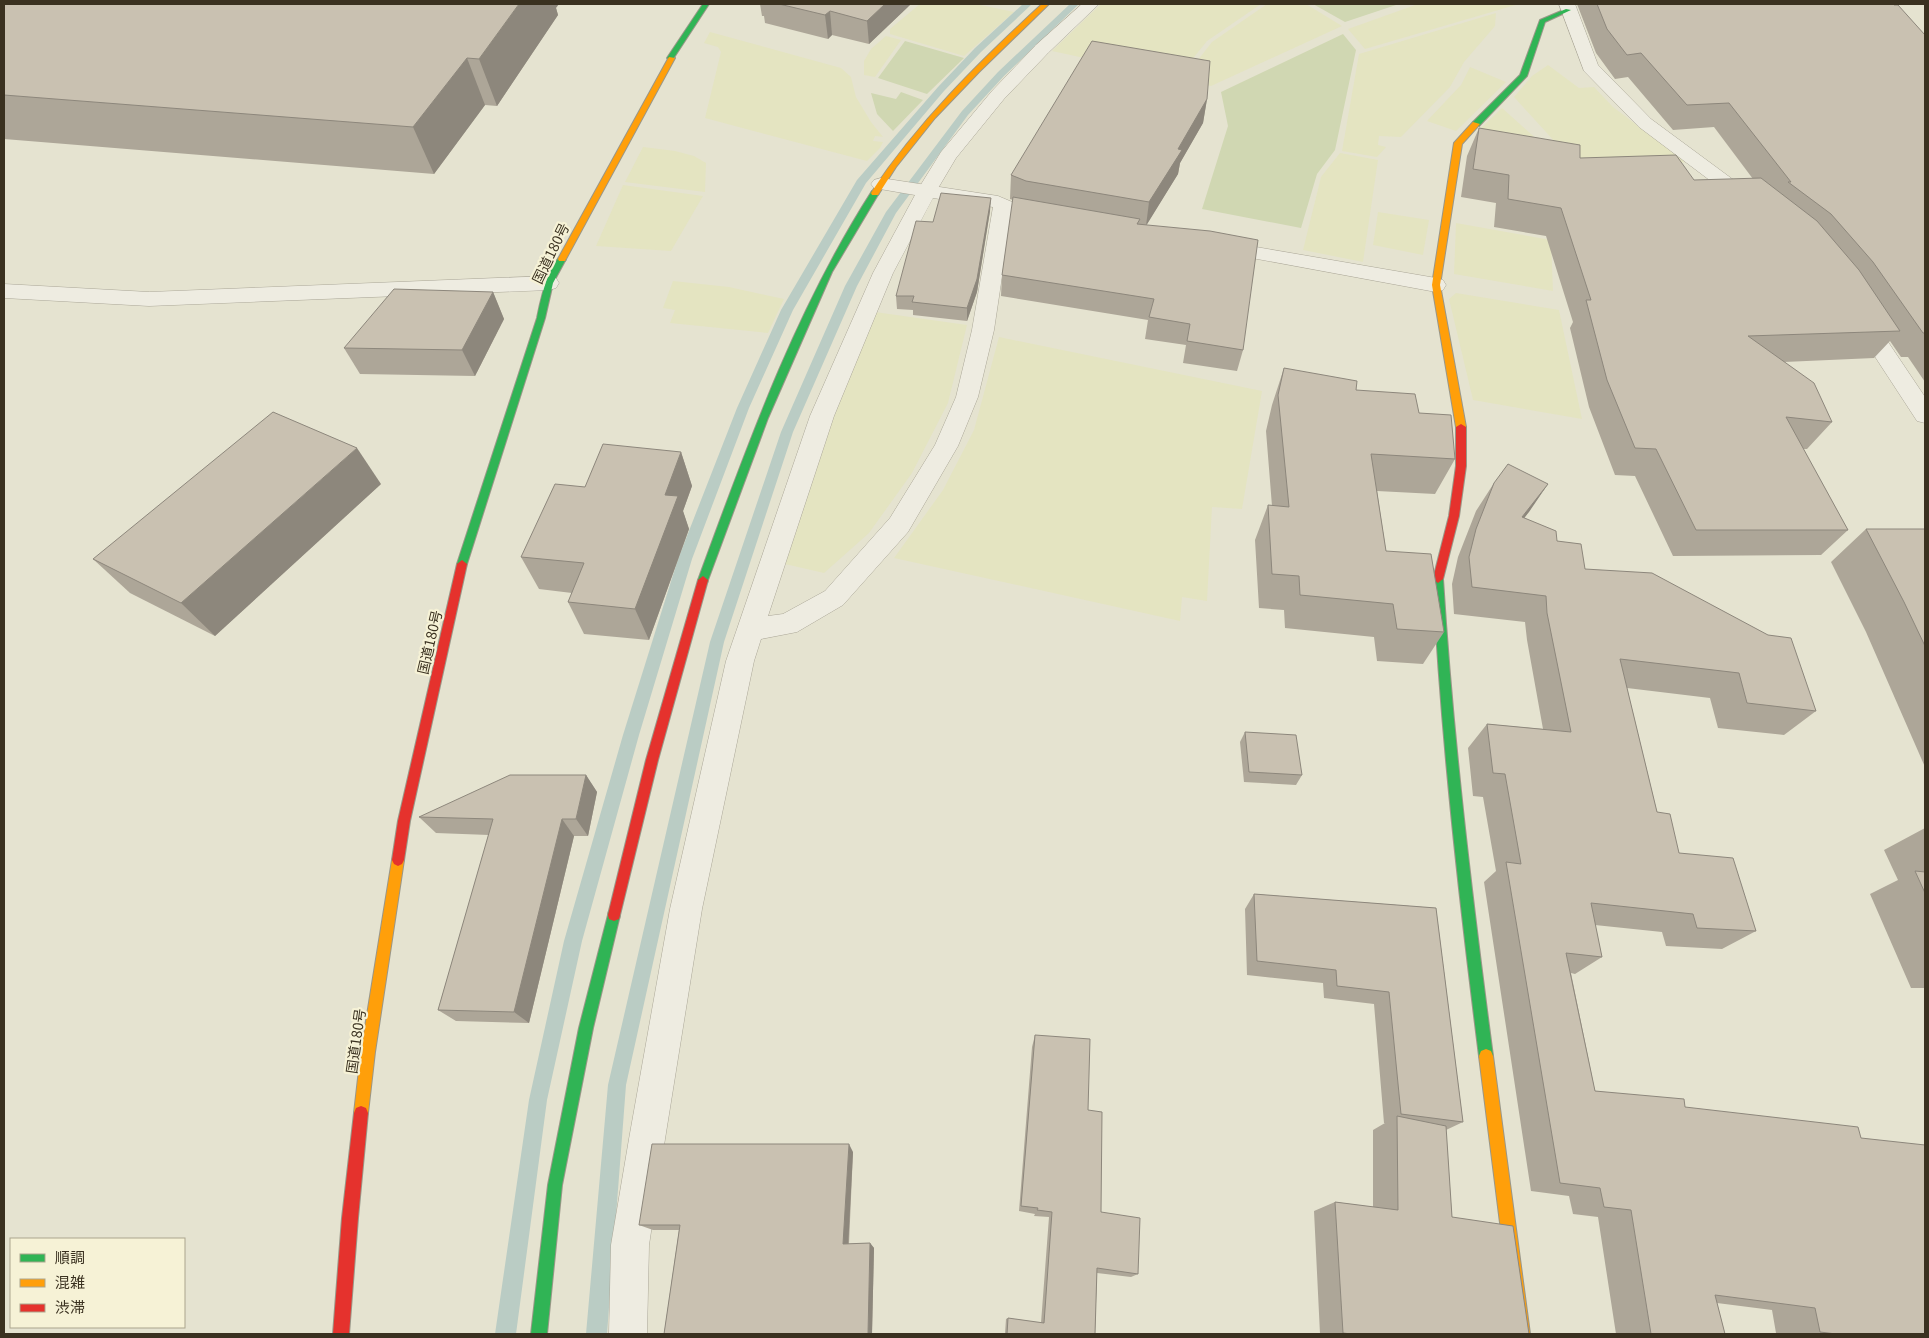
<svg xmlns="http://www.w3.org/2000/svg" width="1929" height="1338" viewBox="0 0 1929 1338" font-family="Georgia,'Noto Sans JP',serif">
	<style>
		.farmland { fill: #e4e4c1 }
		.green { fill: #d0d7b2 }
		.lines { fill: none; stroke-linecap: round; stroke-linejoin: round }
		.stream { fill: #baccc4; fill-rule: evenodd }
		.lane-casing { stroke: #aba798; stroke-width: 1 }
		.street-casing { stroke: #aba798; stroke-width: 1 }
		.fast-casing { stroke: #9a9788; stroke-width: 2 }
		.slow-casing { stroke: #9a9788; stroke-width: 2 }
		.jam-casing { stroke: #9a9788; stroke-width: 2 }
		.lane { fill: #eeece1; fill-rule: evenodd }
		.street { fill: #eeece1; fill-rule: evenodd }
		.fast { fill: #30b455; fill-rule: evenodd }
		.slow { fill: #ff9f0a; fill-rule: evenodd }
		.jam { fill: #e5322d; fill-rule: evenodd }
		.wall { fill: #ada698 }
		.shaded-wall { fill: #8d877c }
		.building { fill: #c9c1b1; stroke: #8d877c }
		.labels { text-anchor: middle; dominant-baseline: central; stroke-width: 4.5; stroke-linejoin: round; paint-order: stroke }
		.street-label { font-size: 14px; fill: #3a3120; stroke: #f6f2d6 }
	</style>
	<rect width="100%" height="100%" fill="#e5e3d0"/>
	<g class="farmland">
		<path d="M920,4H976L1014,12L964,56L890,34V29Z"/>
		<path d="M1101,4H1261L1207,41L1177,78L1052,51Z"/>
		<path d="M1267,4H1306L1342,26L1211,86L1183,79L1212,42Z"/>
		<path d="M1418,4H1519L1365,49L1348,29Z"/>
		<path d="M1496,13L1495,26L1464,62L1450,87L1401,137L1379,136L1378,145L1386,147L1377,157L1342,151L1359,54Z"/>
		<path d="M710,32L841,68L851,77L856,97L871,122L883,137L875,136L873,141L883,142L880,148L867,161L705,118L721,52L718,47L704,43Z"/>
		<path d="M886,36L901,40L875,77L864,75V61L871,49Z"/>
		<path d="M1548,65L1579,88L1594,87L1613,107L1686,162L1635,169L1578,167L1514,97L1532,76Z"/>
		<path d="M1470,67L1506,82L1456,131L1427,121L1461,85Z"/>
		<path d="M1502,108L1540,142L1508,158L1481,128Z"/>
		<path d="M643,147L675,151L694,156L706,163L705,192L625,182Z"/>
		<path d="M1340,153L1378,160L1363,262L1303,250L1321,177Z"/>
		<path d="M623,185L703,196L671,251L596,246Z"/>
		<path d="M1378,212L1429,220L1423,255L1373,245Z"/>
		<path d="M1456,223L1551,240L1553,291L1454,274Z"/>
		<path d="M673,281L729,287L784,299L768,333L670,323L675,310L663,308Z"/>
		<path d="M1456,293L1559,310L1582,419L1473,400L1449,299Z"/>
		<path d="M875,312L967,325L948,403L912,473L869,533L824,573L785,564L835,411Z"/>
		<path d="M999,337L1262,391L1242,509L1212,507L1207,601L1182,597L1180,621L894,558L943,490L974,430Z"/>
	</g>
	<g class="green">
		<path d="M1313,4H1399L1345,22Z"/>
		<path d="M1343,34L1356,50L1335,150L1317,174L1301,228L1202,209L1228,126L1221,92Z"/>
		<path d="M905,41L964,58L927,94L878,78Z"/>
		<path d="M901,92L923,100L893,131L877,114L871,93L896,99Z"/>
	</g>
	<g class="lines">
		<g class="stream">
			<path d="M1023,4H1032L981,52L944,91L866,183L793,310L749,408L692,559L639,735L582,941L547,1100L516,1334H495L529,1100L564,941L623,735L678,559L737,408L781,310L857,180L938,87L975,48Z"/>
			<path d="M1070,4H1079L1004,76L968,115L896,213L857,286L793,432L724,642L626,1085L607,1334H586L608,1085L710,642L781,432L845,286L886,212L962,111L998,72Z"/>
		</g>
		<defs>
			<path id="lane" d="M1042,44L1048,45L1050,49L1048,53L1004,99L956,158L934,195L927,197L920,195L917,191L941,152L992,91L1036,45Z"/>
			<g id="street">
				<path d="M1082,4H1099L1048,53H1036L1034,49L1036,45Z"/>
				<path d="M1559,4H1575L1598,65L1651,119L1758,198L1761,202L1758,206L1751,208L1744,206L1639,127L1584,71Z"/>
				<path d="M881,178L998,196L1024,207L1055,213L1058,217L1055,221L1048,223L1011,216L994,330L978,397L958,446L908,532L843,605L797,632L761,639L754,661L702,909L665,1139L649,1245L647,1334H609L611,1245L629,1139L670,909L726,661L810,416L873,273L915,195L874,188L871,184L874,180ZM933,198L993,207L972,330L956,397L935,445L890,518L825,591L783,614L768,616L834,416L893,273Z"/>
				<path d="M1221,241L1436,278L1443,280L1446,285L1443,290L1436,292L1214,251L1211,247L1214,243Z"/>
				<path d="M549,276L556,278L559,283L556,288L549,290L149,306L4,298V284L149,292Z"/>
				<path d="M1862,313L1870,315L1925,397V423L1917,421L1851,320L1854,315Z"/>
			</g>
			<g id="fast">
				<path d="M703,4H709L673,59H669L667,58Z"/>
				<path d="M1566,9L1571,10L1545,22L1527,76L1479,126H1473V122L1520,75L1540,20Z"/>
				<path d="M872,191L879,193L832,272L768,418L708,580L707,583H699L698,580C747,447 795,311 872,191Z"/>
				<path d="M562,256L566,259L553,283L545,318L467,564L462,568L458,567L457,564L537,318C540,303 548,263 562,256Z"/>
				<path d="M1438,575L1443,579C1453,739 1472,897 1493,1056L1491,1061L1486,1063L1481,1061L1479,1056C1459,897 1441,739 1433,579Z"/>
				<path d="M614,909L619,911L620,915L593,1028L562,1185L547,1334H531L548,1185L579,1028L608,915L609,911Z"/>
			</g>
			<g id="slow">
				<path d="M1042,4H1049L979,72L935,118L896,167L878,195H872L871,193C919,121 979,62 1042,4Z"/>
				<path d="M669,57L675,58L566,259L565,261H559L558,259Z"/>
				<path d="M1473,122L1480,124L1462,144L1440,285L1466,427L1461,430L1456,427L1432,285L1454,143Z"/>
				<path d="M398,854L402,856L404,860L375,1052L368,1113L366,1118L361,1120L356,1118L354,1113L361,1052L392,860L394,856Z"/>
				<path d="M1486,1049L1491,1051L1493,1056L1530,1334H1514L1479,1056L1481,1051Z"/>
			</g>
			<g id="jam">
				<path d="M1461,424L1466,427V466L1459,516L1443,579L1438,583L1433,579L1449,516L1456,466V427Z"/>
				<path d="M462,560L467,564L410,821L404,860L402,864L398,866L394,864L392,860L398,821L457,564Z"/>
				<path d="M703,576L708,580L658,760L620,915L619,919L614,921L609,919L608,915L646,760L698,580Z"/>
				<path d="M361,1106L366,1108L368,1113L358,1218L349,1334H333L342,1218L354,1113L356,1108Z"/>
			</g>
		</defs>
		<use href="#lane" class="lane-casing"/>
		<use href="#street" class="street-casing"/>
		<use href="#fast" class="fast-casing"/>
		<use href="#slow" class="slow-casing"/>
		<use href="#jam" class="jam-casing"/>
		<use href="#lane" class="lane"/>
		<use href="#street" class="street"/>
		<use href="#fast" class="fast"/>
		<use href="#slow" class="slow"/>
		<use href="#jam" class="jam"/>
	</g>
	<g class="wall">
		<path d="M4,4L556,8L558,15L497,106L485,105L434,174L4,139Z"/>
		<path d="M760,4H911L869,44L832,35L828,39L765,23L764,16H762Z"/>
		<path d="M1577,4H1893L1925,35V382L1908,357H1901L1890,341L1874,358L1784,362L1832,422L1807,449H1803L1848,530L1821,555L1673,556L1635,476L1615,475L1589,407L1570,328L1573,322L1546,236L1494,227L1496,203L1461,197L1467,156L1479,128L1580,158L1694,180L1753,179L1714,127L1673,130L1628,77L1615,79L1596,53Z"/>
		<path d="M1207,99L1203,123L1180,163L1178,174L1146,225L1243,350L1237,371L1183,363L1186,345L1145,339L1148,320L1001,296L1002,275L1013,200L1010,199L1011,175Z"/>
		<path d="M990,211L977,292L967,321L913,315V310L897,309L896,296L933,222Z"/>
		<path d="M493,292L504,319L475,376L360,374L344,348Z"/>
		<path d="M1284,368L1356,390L1419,413L1455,459L1435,494L1377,491L1386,551L1444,632L1423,664L1377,661L1374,637L1285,628L1284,610L1259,608L1255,540L1268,505L1272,506L1266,431L1272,405Z"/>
		<path d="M681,452L692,486L683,511L689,529L649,640L584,634L568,602L572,593L539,589L521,557L585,487Z"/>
		<path d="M1494,483L1548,484L1524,518L1557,541L1585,569L1816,711L1784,735L1718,728L1710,698L1627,688L1657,812L1679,853L1756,931L1722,949L1666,946L1662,932L1595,925L1602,957L1575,974L1571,973L1595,1091L1685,1107L1925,1334H1785L1776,1333L1772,1310L1717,1303L1725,1334H1616L1598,1217L1573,1214L1569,1196L1531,1191L1484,882L1496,871L1483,797L1473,796L1468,748L1487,724L1543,729L1527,640L1525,622L1454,614L1452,584L1458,557L1476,511Z"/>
		<path d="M381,484L215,636L130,593L93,559Z"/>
		<path d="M1866,529H1925V767L1866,632L1831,562Z"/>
		<path d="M1245,732L1302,775L1296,785L1244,782L1240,742Z"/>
		<path d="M586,775L597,792L588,836H574L529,1023L456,1021L438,1010L489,835L436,833L419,817Z"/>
		<path d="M1925,828V988H1911L1870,894L1898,880L1884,850Z"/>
		<path d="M1254,894L1436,908L1463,1122L1446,1130L1452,1217L1529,1334H1320L1314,1211L1335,1202L1373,1207V1130L1385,1123H1384L1374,1004L1324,998L1323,983L1247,975L1245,909Z"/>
		<path d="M1035,1035L1088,1110L1101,1212L1138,1274L1131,1277L1097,1273L1095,1334H1005L1006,1319L1008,1318L1041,1323L1049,1217L1034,1216L1035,1214L1019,1211L1032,1047Z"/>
		<path d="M853,1152L849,1244L870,1243L874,1248L872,1334H664L679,1230H653L639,1225Z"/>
	</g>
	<g class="shaded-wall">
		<path d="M519,4H559L556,8L558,15L497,106L479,59Z"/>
		<path d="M885,4H911L869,44L867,21Z"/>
		<path d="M830,11L832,35L828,39L825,15Z"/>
		<path d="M467,58L485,105L434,174L413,127Z"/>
		<path d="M1207,99L1203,123L1180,163L1178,174L1146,226L1149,202L1178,149Z"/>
		<path d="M991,198L990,211L977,292L967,321V308Z"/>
		<path d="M493,292L504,319L475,376L462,350Z"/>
		<path d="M357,448L381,484L215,636L181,603Z"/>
		<path d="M681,452L692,486L683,511L689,529L649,640L635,609L665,495Z"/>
		<path d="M1548,484L1529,512L1503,545L1522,517Z"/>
		<path d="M586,775L597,792L588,836L576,819Z"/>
		<path d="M562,819L574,836L529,1023L514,1012Z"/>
		<path d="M849,1144L853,1152L848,1248L843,1244Z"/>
		<path d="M870,1243L874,1248L872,1334H868Z"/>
	</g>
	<g class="building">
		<path d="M4,4H519L479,59L467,58L413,127L4,95Z"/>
		<path d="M779,4H885L867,21L830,11L825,15Z"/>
		<path d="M1597,4H1893L1894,5H1898L1925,35V333H1923L1873,262L1831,214L1788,182H1791L1729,103L1687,105L1641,53L1627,55L1607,29Z"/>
		<path d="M1092,41L1210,61L1207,99L1178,149L1182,150L1149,202L1026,181L1011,175Z"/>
		<path d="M1479,128L1580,145V158L1676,155L1694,180L1761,178L1817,221L1859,270L1900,331L1748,336L1814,383L1832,422L1786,417L1848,530H1696L1656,449L1635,448L1607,380L1586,300H1591L1561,208L1508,199L1509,175L1473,169Z"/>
		<path d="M941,193L991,198L977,279L967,308L912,302L914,296H896L916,221L933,222Z"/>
		<path d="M1013,197L1140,219L1137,224L1210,231L1258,240L1243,350L1187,341L1190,324L1149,317L1154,299L1002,275Z"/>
		<path d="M394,289L493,292L462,350L344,348Z"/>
		<path d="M1284,368L1357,381L1356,390L1415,394L1419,413L1451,415L1455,459L1371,454L1386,551L1431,554L1444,632L1397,629L1393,604L1300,595L1299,576L1272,574L1268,505L1289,507L1278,395Z"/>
		<path d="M273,412L357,448L181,603L93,559Z"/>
		<path d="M603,444L681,452L665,495L678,496L635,609L568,602L584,563L521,557L555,484L585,487Z"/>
		<path d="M1508,464L1548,484L1522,517L1556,531L1557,541L1581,544L1585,569L1652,573L1768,635L1791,638L1816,711L1747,703L1739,673L1620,659L1657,812L1670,814L1679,853L1733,858L1756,931L1697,928L1693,914L1591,903L1602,957L1566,953L1595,1091L1684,1099L1685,1107L1858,1127L1861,1138L1925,1145V1334H1836L1820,1332L1815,1308L1715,1295L1725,1334H1651L1631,1210L1604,1207L1600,1188L1560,1183L1506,862L1521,864L1505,774L1493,773L1487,724L1571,732L1547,613L1546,596L1472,587L1469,557L1476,529L1494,483Z"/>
		<path d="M1866,529H1925V646L1904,602Z"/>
		<path d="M1245,732L1296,735L1302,775L1249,772Z"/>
		<path d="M510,775H586L576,819H562L514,1012L438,1010L493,819L419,817Z"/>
		<path d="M1915,871L1925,872V893Z"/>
		<path d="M1254,894L1436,908L1463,1122L1401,1114L1389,992L1337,986L1336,970L1257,961Z"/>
		<path d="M1035,1035L1090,1039L1088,1110L1102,1112L1101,1212L1140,1218L1138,1274L1097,1268L1095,1334H1007L1008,1318L1044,1323L1052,1212L1037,1210L1038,1208L1021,1206Z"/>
		<path d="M1397,1116L1446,1126L1452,1217L1513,1226L1529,1334H1351L1343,1333L1335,1202L1398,1210Z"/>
		<path d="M652,1144H849L843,1244L870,1243L868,1334H664L680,1225H639Z"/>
	</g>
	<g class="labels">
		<g class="street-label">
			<text transform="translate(550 253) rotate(-64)">国道180号</text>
			<text transform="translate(429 642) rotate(-77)">国道180号</text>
			<text transform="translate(355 1041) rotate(-82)">国道180号</text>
		</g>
	</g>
	<rect width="1929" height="1338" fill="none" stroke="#3a3120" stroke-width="10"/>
	<rect x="10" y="1238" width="175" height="90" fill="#f6f2d6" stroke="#aba58d"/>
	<rect x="20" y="1254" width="25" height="8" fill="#30b455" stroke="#aba58d"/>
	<text x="55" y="1263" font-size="15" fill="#3a3120">順調</text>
	<rect x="20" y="1279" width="25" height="8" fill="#ff9f0a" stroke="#aba58d"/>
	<text x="55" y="1288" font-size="15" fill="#3a3120">混雑</text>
	<rect x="20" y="1304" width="25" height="8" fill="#e5322d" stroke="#aba58d"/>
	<text x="55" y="1313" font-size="15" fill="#3a3120">渋滞</text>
</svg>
